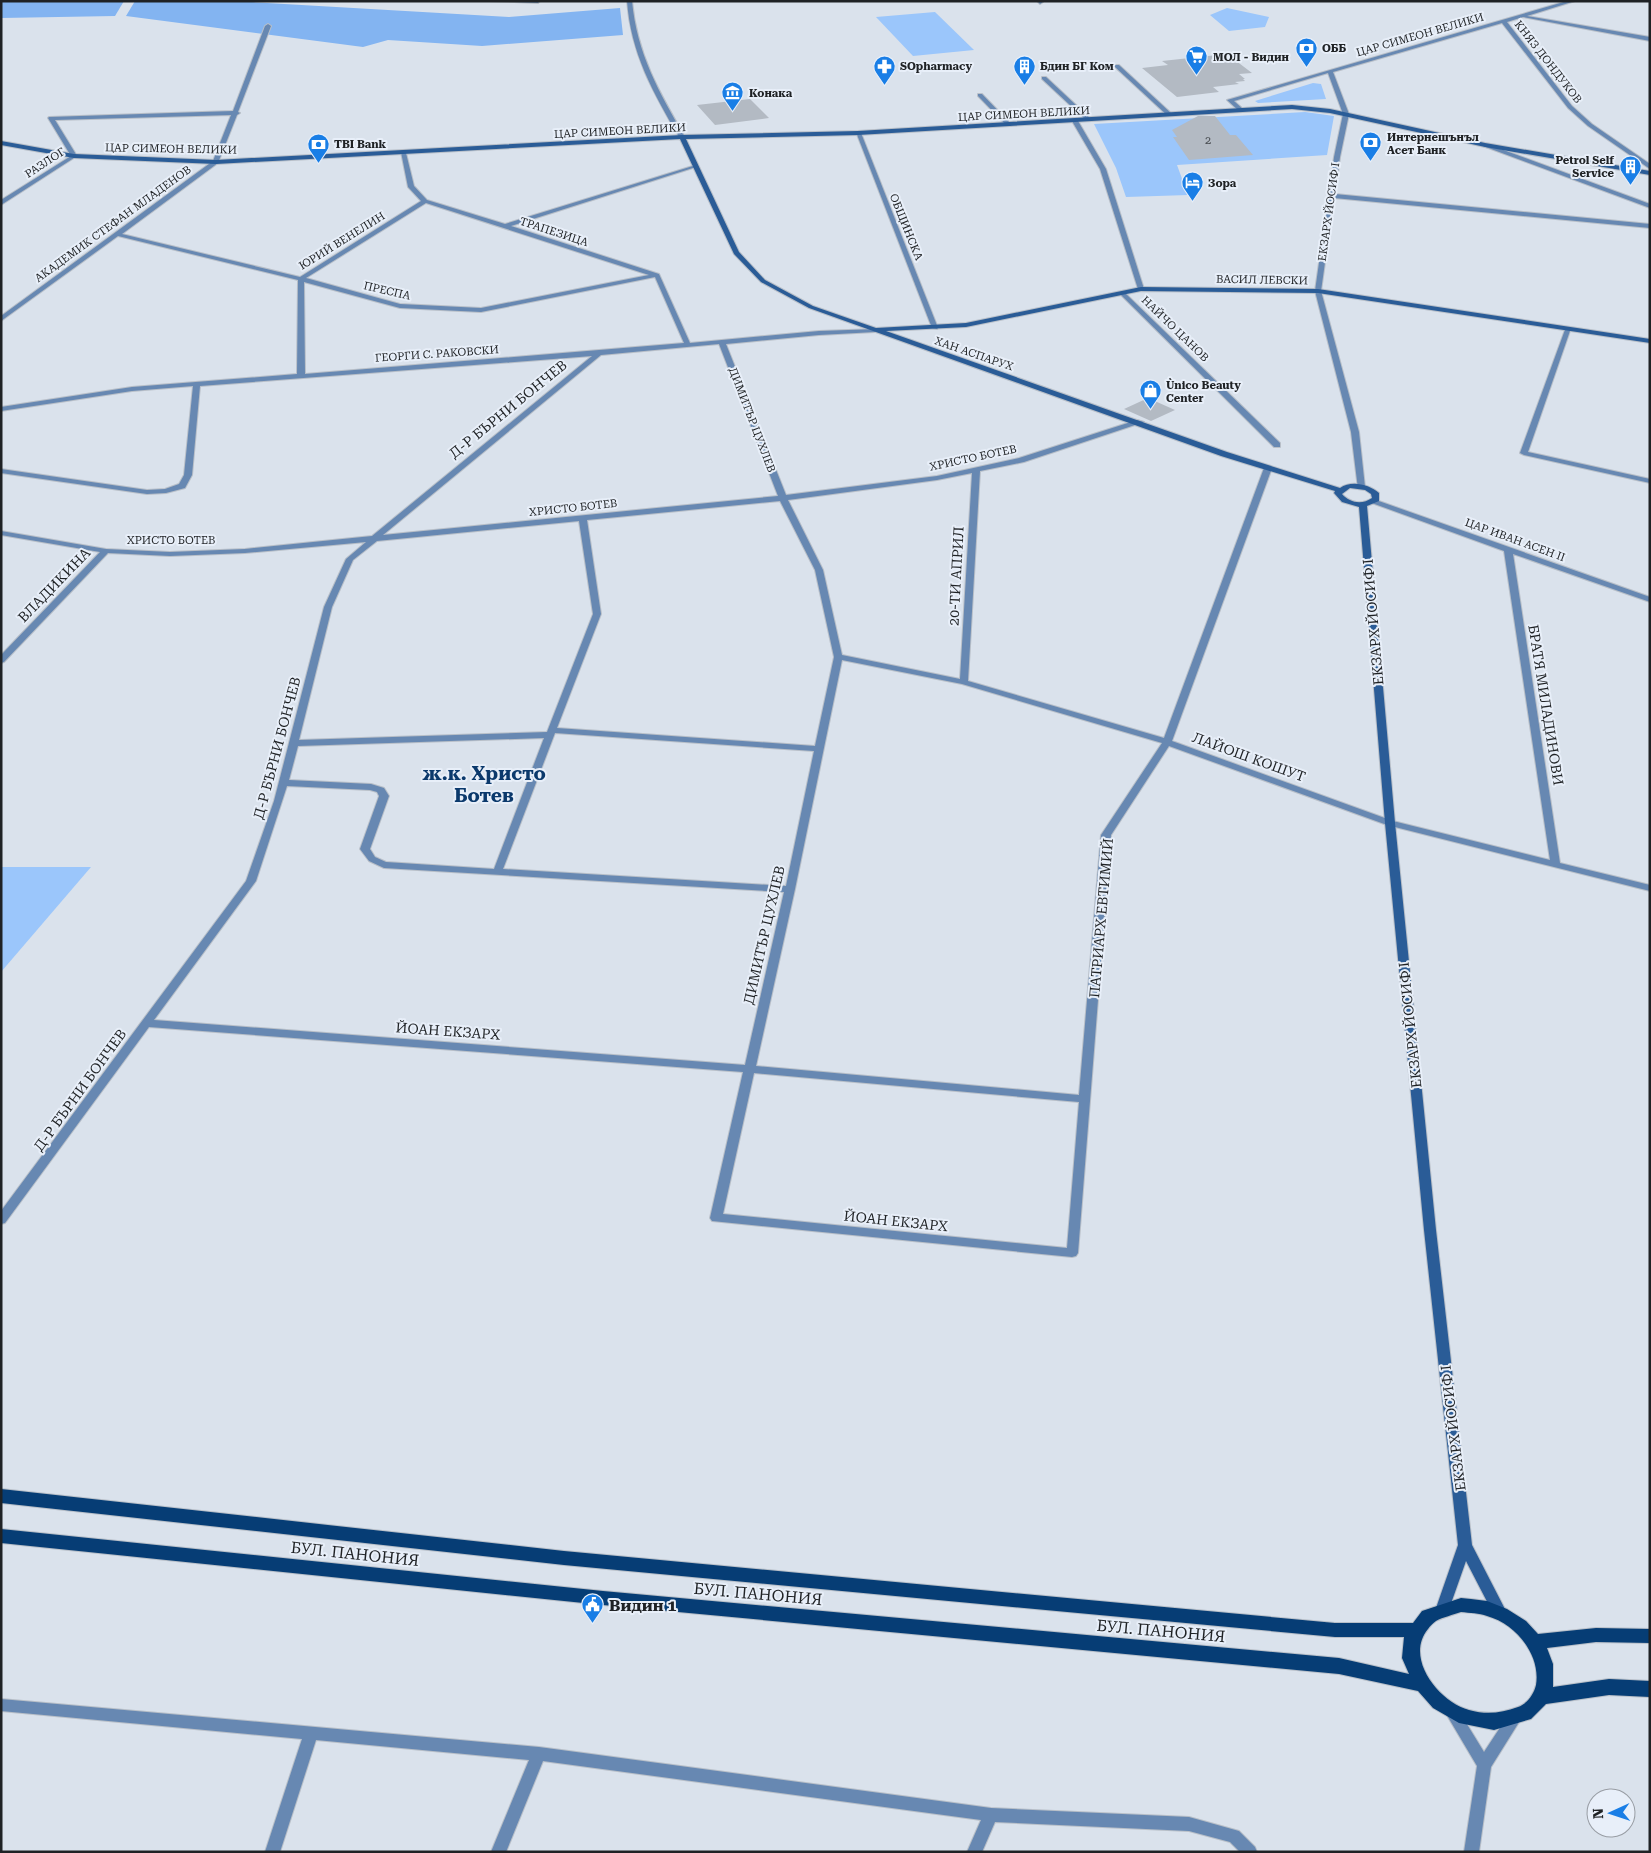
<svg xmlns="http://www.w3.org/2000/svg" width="1651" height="1853" viewBox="0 0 1651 1853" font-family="'Roboto Serif',serif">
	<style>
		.green { fill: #9bc6fb }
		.forest { fill: #83b4f1 }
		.building { fill: #b3bac3 }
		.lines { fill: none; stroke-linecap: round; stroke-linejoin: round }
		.street-casing { stroke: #b8bfc8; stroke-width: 2 }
		.secondary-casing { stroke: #b8bfc8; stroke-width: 2 }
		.primary-casing { stroke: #b8bfc8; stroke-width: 2 }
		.street { fill: #6788b2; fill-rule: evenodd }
		.secondary { fill: #2a5c97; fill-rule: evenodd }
		.primary { fill: #063d75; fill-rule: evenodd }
		.labels { text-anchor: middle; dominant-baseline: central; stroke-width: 4; stroke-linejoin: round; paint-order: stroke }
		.far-street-label { font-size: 11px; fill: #1f2225; stroke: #e8eff9 }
		.far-poi-label { font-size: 11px; font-weight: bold; fill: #1f2225; stroke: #e8eff9; text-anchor: start }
		.number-label { font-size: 11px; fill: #44484c }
		.street-label { font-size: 14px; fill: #1f2225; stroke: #e8eff9 }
		.near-street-label { font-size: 16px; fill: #1f2225; stroke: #e8eff9 }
		.near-poi-label { font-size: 16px; font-weight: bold; fill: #1f2225; stroke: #e8eff9; text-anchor: start }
		.district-label { font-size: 19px; font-weight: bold; fill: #0b396c; stroke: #e8eff9 }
	</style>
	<rect width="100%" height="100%" fill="#dae2ec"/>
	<g class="green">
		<path d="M1227,8L1269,17L1265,27L1229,31L1210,15Z"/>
		<path d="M935,12L974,50L913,56L876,17Z"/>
		<path d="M1313,83L1321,84L1326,99L1258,103L1255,101Z"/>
		<path d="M1305,112L1334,116L1327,155L1177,165L1188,195L1126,197L1116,168L1094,124Z"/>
		<path d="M1,867H91L1,972Z"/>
	</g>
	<g class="forest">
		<path d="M1,1H124L115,16L1,18Z"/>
		<path d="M135,1H234L509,17L620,8L623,35L482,46L388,40L363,47L126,16Z"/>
	</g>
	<g class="building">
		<path d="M1227,54L1252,73L1239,74L1245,79H1243L1245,81L1235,82L1239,84L1213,87L1219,92L1177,97L1142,68L1168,65L1162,61Z"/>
		<path d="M750,99L769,118L715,125L697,105Z"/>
		<path d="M1198,116H1215L1230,135H1236L1253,155L1189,160L1173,137H1177L1172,130Z"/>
		<path d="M1148,398L1175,410L1151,421L1124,409Z"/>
	</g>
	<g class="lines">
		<defs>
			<g id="street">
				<path d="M489,1H540L538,3Z"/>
				<path d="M627,1H632C637,54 659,92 685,137L684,138L679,137C653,92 631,54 627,1Z"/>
				<path d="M1037,1H1042L1043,2L1040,4Z"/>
				<path d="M1567,1H1575L1527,16L1650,37V41L1523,17L1507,22L1572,106L1592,124L1650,164V169L1588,126L1568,108L1502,23L1333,72L1349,114L1340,157L1335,194L1650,224V228L1334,198L1321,291L1359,432L1365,487L1364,489H1358L1351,432L1315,291L1334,157L1343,114L1328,73L1234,101L1243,109V111H1239L1227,100Z"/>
				<path d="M268,24L271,26L238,112L240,113L237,115L218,163L122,234L300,277L421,201L408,187L401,152L406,153L414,186L427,200L505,224L696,165V167L511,226L659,274L690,343L819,331L877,329L878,330L875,332L819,335L726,344L786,495L937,476L1019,458L1137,420L1144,422L1024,462L980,471L968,681L1164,738L1264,468L1268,466H1271L1272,468L1172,741L1393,821L1550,860L1504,551L1369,502L1373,500H1376L1650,597V602L1513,554L1560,863L1650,885V891L1387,825L1169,746L1111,835L1078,1253L1076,1256L1072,1257L712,1221L710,1218L743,1072L149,1027L5,1223L1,1224V1211L246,881L274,801L324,607L346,559L366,542L245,553L170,556L108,553L4,662L1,663V655L100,552L1,535V531L106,549L170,552L245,549L372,536L592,356L200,386L192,475L185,488L166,493L147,494L1,473V469L147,490L165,489L179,484L184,475L193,386L132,391L1,411V407L132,387L297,374L298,280L118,236L1,321V316L213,161L231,115L55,120L77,156L1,205V200L71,156L48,118L49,117L233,111L265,26ZM426,203L649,275L481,308L400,304L306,278ZM655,277L684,343L305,374L304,282L400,308L481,312ZM719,344L778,496L383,535L601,355ZM972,473L960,679L842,655L823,570L788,500L937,480ZM780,501L815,570L834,657L815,746L557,728L601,614L587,520ZM579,521L593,614L547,732L299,740L332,607L353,560L377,541ZM842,660L962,684L1162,743L1101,835L1079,1095L756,1066L795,889ZM555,733L814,751L786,886L503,869ZM544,738L494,869L386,862L375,857L370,849L389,796L384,788L371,784L289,780L298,746ZM287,786L370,790L377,792L379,796L360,849L369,861L384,868L784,892L745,1065L154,1020L256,881ZM754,1073L1079,1102L1067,1248L723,1214Z"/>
				<path d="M1115,65H1119L1172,114V116H1168L1115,67Z"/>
				<path d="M1042,77H1046L1091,119V121H1087L1042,79Z"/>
				<path d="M978,94H982L1011,124V126H1007L978,96Z"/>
				<path d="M1073,120L1078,121L1106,169L1144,289L1143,290L1138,289L1100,169L1072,121Z"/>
				<path d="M856,132L861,133L938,328L937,329L932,328Z"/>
				<path d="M1483,144H1487L1650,204V208L1483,146Z"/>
				<path d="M1120,292H1124L1280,443V447H1274L1120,294Z"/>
				<path d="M1566,327L1571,328L1528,452L1650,479V483L1524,455L1520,453Z"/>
				<path d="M1,1699L539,1747L991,1808L1189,1817L1239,1831L1255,1847L1257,1852H1240L1230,1842L1189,1831L995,1822L982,1852H967L981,1820L543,1761L506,1852H491L529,1760L316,1740L280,1852H265L302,1739L1,1711Z"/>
				<path d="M1452,1706L1457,1708L1484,1752L1509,1714L1514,1713L1519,1714L1521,1719L1491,1767L1479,1852H1464L1477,1766L1445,1712L1447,1708Z"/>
			</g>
			<path id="secondary" d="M1292,105L1330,109L1485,143L1650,171V175L1485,147L1330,113L1292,109L858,135L686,139L739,252L765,280L813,306L876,328L966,323L1141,287L1318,289L1650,339V343L1318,293L1141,291L966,327L886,331L1227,452L1340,488C1351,480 1369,484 1379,493V501L1367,506L1395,823L1436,1230L1472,1545L1507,1613L1505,1617L1500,1619L1495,1617L1466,1561L1448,1612L1443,1614L1438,1612L1436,1608L1458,1545L1424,1230L1385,823L1359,507L1342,502L1334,493L1335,491L1221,456L809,308L761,282L734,254L680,139L216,164L74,158L1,145V141L74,154L216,160L682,135L858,131ZM1350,488L1365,490L1371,494L1372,498C1362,505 1350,503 1342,494Z"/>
			<path id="primary" d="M1,1489L564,1551L1335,1623H1413L1422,1611L1461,1598L1471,1599L1487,1601L1507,1609L1526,1621L1538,1634L1596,1628L1650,1629V1643L1596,1642L1547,1648L1553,1664V1687L1609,1679L1650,1681V1697L1609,1695L1546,1704L1531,1719L1494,1730L1459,1723L1433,1708L1418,1691L1339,1674L603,1605L1,1543V1529L603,1591L1339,1658L1409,1674L1402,1658L1404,1637H1335L564,1565L1,1503ZM1461,1612C1470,1613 1479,1613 1487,1616C1516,1624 1541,1655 1536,1685C1534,1694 1527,1704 1518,1707C1501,1713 1487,1715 1469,1710C1439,1702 1404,1658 1428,1629C1430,1626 1433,1623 1436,1621C1443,1617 1453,1615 1461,1612Z"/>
		</defs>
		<use href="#street" class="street-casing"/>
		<use href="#secondary" class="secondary-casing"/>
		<use href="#primary" class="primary-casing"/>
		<use href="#street" class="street"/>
		<use href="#secondary" class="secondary"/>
		<use href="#primary" class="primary"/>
	</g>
	<defs>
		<symbol id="bank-pin" viewBox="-11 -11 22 30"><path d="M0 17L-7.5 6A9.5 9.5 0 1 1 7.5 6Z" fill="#197ee6" stroke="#e8eff9"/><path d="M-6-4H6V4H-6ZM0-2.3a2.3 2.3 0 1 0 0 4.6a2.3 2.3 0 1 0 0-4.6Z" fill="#fff"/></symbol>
		<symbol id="supermarket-pin" viewBox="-11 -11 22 30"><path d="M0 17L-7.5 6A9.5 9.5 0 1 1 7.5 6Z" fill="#197ee6" stroke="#e8eff9"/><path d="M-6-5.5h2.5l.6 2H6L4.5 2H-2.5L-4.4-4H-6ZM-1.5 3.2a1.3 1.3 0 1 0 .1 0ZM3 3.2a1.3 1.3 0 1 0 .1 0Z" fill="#fff"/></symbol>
		<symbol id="pharmacy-pin" viewBox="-11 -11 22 30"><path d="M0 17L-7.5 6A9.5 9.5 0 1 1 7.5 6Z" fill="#197ee6" stroke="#e8eff9"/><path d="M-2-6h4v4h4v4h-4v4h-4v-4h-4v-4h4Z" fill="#fff"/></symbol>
		<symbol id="building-pin" viewBox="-11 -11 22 30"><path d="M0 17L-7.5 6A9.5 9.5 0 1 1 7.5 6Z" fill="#197ee6" stroke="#e8eff9"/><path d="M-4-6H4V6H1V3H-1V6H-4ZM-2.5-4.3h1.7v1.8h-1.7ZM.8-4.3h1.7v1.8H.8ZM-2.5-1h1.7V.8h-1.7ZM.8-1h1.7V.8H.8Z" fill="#fff"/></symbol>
		<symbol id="museum-pin" viewBox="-11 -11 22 30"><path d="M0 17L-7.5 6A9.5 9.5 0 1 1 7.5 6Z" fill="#197ee6" stroke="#e8eff9"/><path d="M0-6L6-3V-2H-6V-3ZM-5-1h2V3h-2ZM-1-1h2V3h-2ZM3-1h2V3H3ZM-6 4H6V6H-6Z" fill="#fff"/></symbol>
		<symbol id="hotel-pin" viewBox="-11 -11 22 30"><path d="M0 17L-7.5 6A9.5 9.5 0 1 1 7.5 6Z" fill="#197ee6" stroke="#e8eff9"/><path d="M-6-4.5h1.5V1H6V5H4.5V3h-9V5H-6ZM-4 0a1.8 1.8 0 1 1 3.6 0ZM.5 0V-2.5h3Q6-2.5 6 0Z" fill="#fff"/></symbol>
		<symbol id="shop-pin" viewBox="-11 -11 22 30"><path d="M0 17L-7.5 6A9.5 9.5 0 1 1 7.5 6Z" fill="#197ee6" stroke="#e8eff9"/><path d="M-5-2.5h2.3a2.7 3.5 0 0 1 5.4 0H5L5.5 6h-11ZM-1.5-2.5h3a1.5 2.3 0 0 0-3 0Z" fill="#fff"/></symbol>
		<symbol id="civic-pin" viewBox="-11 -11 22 30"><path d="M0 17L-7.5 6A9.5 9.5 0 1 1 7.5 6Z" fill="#197ee6" stroke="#e8eff9"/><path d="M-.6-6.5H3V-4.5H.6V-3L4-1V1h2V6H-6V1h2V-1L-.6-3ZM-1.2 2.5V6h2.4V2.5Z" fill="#fff"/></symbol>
	</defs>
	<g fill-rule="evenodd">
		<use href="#bank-pin" x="1294" y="36" width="25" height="34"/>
		<use href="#supermarket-pin" x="1184" y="44" width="25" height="34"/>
		<use href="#pharmacy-pin" x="872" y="54" width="25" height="34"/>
		<use href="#building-pin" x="1012" y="54" width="25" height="34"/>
		<use href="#museum-pin" x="720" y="80" width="25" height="34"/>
		<use href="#bank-pin" x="1358" y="130" width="25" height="34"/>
		<use href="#bank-pin" x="306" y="132" width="25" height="34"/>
		<use href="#building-pin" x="1618" y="154" width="25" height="34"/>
		<use href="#hotel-pin" x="1180" y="170" width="25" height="34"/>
		<use href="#shop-pin" x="1138" y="378" width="25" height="34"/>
		<use href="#civic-pin" x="580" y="1592" width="25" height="34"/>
	</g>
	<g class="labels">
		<g class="far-street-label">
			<text transform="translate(1420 35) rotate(-16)">ЦАР СИМЕОН ВЕЛИКИ</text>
			<text transform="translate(1548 62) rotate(52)">КНЯЗ ДОНДУКОВ</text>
			<text transform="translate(1024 114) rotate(-3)">ЦАР СИМЕОН ВЕЛИКИ</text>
			<text transform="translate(620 131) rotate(-3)">ЦАР СИМЕОН ВЕЛИКИ</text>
			<text transform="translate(171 149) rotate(1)">ЦАР СИМЕОН ВЕЛИКИ</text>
			<text transform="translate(45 163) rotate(-33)">РАЗЛОГ</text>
			<text transform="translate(1329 212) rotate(-82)">ЕКЗАРХ ЙОСИФ I</text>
			<text transform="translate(113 224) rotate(-36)">АКАДЕМИК СТЕФАН МЛАДЕНОВ</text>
			<text transform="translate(906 227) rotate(68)">ОБЩИНСКА</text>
			<text transform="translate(554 232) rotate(18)">ТРАПЕЗИЦА</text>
			<text transform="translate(342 241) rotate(-32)">ЮРИЙ ВЕНЕЛИН</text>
			<text transform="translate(1262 280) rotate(1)">ВАСИЛ ЛЕВСКИ</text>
			<text transform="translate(387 291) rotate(13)">ПРЕСПА</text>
			<text transform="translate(1175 329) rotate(44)">НАЙЧО ЦАНОВ</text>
			<text transform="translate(437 354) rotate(-4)">ГЕОРГИ С. РАКОВСКИ</text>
			<text transform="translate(974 354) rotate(19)">ХАН АСПАРУХ</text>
			<text transform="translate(752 420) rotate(69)">ДИМИТЪР ЦУХЛЕВ</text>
			<text transform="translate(973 458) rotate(-12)">ХРИСТО БОТЕВ</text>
			<text transform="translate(573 508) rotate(-6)">ХРИСТО БОТЕВ</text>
			<text x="171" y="540">ХРИСТО БОТЕВ</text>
			<text transform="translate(1515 540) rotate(20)">ЦАР ИВАН АСЕН II</text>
		</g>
		<g class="far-poi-label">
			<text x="1322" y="48">ОББ</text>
			<text x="1213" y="57">МОЛ - Видин</text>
			<text x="900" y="66">SOpharmacy</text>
			<text x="1040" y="66">Бдин БГ Ком</text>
			<text x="749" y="93">Конака</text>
			<text x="1387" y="137">Интернешънъл<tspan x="1387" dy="13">Асет Банк</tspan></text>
			<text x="334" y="144">TBI Bank</text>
			<text x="1614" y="160" text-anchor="end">Petrol Self<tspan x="1614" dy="13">Service</tspan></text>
			<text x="1208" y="183">Зора</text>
			<text x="1166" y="385">Ùnico Beauty<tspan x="1166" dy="13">Center</tspan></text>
		</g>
		<g class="number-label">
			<text x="1208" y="140">2</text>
		</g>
		<g class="street-label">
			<text transform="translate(508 409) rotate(-39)">Д-Р БЪРНИ БОНЧЕВ</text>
			<text transform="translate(956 576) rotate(-87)">20-ТИ АПРИЛ</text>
			<text transform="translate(54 585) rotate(-46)">ВЛАДИКИНА</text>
			<text transform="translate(1373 622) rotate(-95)">ЕКЗАРХ ЙОСИФ I</text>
			<text transform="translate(1546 705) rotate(81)">БРАТЯ МИЛАДИНОВИ</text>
			<text transform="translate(277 748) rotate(-75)">Д-Р БЪРНИ БОНЧЕВ</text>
			<text transform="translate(1249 757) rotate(20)">ЛАЙОШ КОШУТ</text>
			<text transform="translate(1101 918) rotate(-85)">ПАТРИАРХ ЕВТИМИЙ</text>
			<text transform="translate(764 935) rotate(-77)">ДИМИТЪР ЦУХЛЕВ</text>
			<text transform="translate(1410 1025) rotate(-96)">ЕКЗАРХ ЙОСИФ I</text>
			<text transform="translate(448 1031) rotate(4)">ЙОАН ЕКЗАРХ</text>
			<text transform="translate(80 1090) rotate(-54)">Д-Р БЪРНИ БОНЧЕВ</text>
			<text transform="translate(896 1221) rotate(6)">ЙОАН ЕКЗАРХ</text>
			<text transform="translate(1453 1428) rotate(-97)">ЕКЗАРХ ЙОСИФ I</text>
		</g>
		<g class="near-street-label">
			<text transform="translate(355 1554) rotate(6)">БУЛ. ПАНОНИЯ</text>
			<text transform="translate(758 1594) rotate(5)">БУЛ. ПАНОНИЯ</text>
			<text transform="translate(1161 1631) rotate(5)">БУЛ. ПАНОНИЯ</text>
		</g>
		<g class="near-poi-label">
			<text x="609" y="1605">Видин 1</text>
		</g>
		<g class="district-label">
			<text x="484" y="773">ж.к. Христо<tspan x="484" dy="22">Ботев</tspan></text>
		</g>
	</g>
	<rect width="1651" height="1853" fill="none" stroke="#1f2225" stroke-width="5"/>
	<g transform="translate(1611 1813) rotate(267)"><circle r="24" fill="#e8eff9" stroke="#989da4"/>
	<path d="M0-4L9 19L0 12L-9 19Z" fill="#197ee6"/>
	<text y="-8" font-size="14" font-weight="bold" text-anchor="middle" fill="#1f2225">N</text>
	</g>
</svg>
